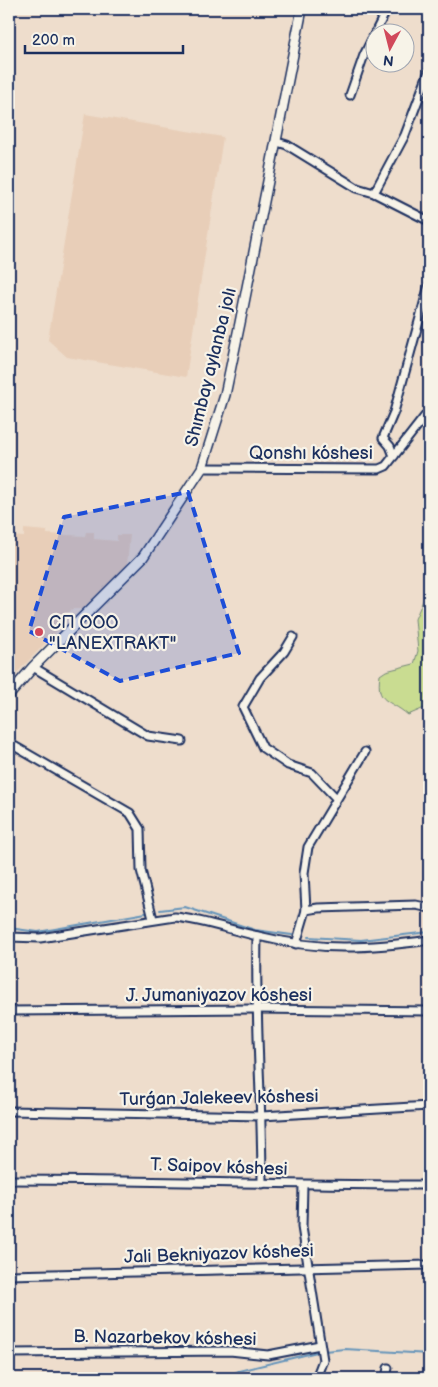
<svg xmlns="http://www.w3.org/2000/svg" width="438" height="1387" viewBox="0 0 438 1387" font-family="'Balsamiq Sans',sans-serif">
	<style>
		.built { fill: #e8ceb8 }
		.green { fill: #c9dc91; stroke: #728678 }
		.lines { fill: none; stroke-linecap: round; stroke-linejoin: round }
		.stream { stroke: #6594ba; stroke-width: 2 }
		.minor-casing { stroke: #1b2f5e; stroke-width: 11 }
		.major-casing { stroke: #1b2f5e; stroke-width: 12 }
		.minor { stroke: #f7f3e8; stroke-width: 7 }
		.major { stroke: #f7f3e8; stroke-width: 9 }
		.marked { fill: #1d4ed8; fill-opacity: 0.2; stroke: #1d4ed8; stroke-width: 4; stroke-dasharray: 10 6; stroke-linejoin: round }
		.poi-dot { fill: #d1495b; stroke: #f7f3e8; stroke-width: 2 }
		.labels { text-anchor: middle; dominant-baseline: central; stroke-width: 4.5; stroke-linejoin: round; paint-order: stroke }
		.street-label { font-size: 18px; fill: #1b2f5e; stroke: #f7f3e8 }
		.poi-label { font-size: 18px; fill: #1b2f5e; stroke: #f7f3e8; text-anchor: start }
	</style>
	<rect width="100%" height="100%" fill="#edc"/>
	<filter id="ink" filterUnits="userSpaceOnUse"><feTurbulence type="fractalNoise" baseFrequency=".02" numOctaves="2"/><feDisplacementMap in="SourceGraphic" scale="10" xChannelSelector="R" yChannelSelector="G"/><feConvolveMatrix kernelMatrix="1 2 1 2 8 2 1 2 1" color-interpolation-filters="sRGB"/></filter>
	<g filter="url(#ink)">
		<g class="built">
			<path d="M85,114L223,137L186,377L67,357L48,340Z"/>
			<path d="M24,529L47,531V534L85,536L86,532H94V539L117,541V535H130L127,565L82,609H72L65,617L66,622L9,681V536L24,537Z"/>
		</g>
		<path class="green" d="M429,587V706L408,715C388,698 376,704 380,675L386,671L414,664L418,651L415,619Z"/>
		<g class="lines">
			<g class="stream">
				<path d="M160,910L185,907L255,930L292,935"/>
				<path d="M9,928L38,932L146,913"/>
				<path d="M308,937L361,940L429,932"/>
				<path d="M324,1351L345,1349L429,1354"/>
				<path d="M224,1378L239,1371L317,1352"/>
			</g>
			<defs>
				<g id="minor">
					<path d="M350,95L364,55L387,9"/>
					<path d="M277,142L287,145L357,188L374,193L429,221"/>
					<path d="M374,193L405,135L429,71"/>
					<path d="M394,456L390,446L383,438L394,412L429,285"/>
					<path d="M202,468L379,469L386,466L429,411"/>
					<path d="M293,637L284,652L260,678L243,707L263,748L288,765L312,773L336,798"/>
					<path d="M33,667L148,736L182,741"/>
					<path d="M9,743L130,813L140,829L141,870L153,919"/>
					<path d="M306,910L318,908L416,905L429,908"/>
					<path d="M257,936C255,1019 262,1101 262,1184"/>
					<path d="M9,937L40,938L175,917C204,920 230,930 258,936C319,951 367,949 429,940"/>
					<path d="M296,944L306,910L304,873L308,847L365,752"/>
					<path d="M9,1011L255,1009L429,1011"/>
					<path d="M9,1111L262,1116L429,1106"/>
					<path d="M9,1180C149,1180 289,1185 429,1185"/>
					<path d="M303,1185L302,1227L323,1360L316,1378"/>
					<path d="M9,1275L429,1265"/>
					<path d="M9,1353L230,1351L268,1355L320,1345"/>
					<path d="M386,1378L388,1368"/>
				</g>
				<path id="major" d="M9,695L33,667L143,557L202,468L225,395L240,323L302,9"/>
			</defs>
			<use href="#minor" class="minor-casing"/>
			<use href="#major" class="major-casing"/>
			<use href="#minor" class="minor"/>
			<use href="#major" class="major"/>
		</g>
	</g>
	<path class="marked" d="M188,492L239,653L120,681L29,631L64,517Z"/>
	<circle class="poi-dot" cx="39" cy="632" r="5"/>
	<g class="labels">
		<g class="street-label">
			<text transform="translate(211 367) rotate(-76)">Shımbay aylanba jolı</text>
			<text x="311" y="453">Qonshı kóshesi</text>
			<text x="219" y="995">J. Jumaniyazov kóshesi</text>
			<text transform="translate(219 1098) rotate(-1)">Turǵan Jalekeev kóshesi</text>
			<text transform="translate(219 1167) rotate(2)">T. Saipov kóshesi</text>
			<text transform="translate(219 1254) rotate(-2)">Jali Bekniyazov kóshesi</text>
			<text transform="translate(165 1338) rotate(1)">B. Nazarbekov kóshesi</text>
		</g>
		<g class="poi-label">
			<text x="49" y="622">СП ООО<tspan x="49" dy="21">"LANEXTRAKT"</tspan></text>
		</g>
	</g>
	<rect width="438" height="1387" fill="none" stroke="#f7f3e8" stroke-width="30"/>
	<rect x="15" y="15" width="408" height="1357" fill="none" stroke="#1b2f5e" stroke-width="2" filter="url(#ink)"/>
	<g transform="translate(390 48) rotate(187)"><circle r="24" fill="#f7f3e8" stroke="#9fa5b1"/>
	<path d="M0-4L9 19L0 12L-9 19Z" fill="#d1495b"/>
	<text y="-8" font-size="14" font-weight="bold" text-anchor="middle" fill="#1b2f5e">N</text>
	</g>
	<path d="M25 45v8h158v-8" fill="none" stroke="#1b2f5e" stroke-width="2.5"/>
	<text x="32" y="45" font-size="15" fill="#1b2f5e" stroke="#f7f3e8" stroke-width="4" paint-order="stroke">200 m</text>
</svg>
